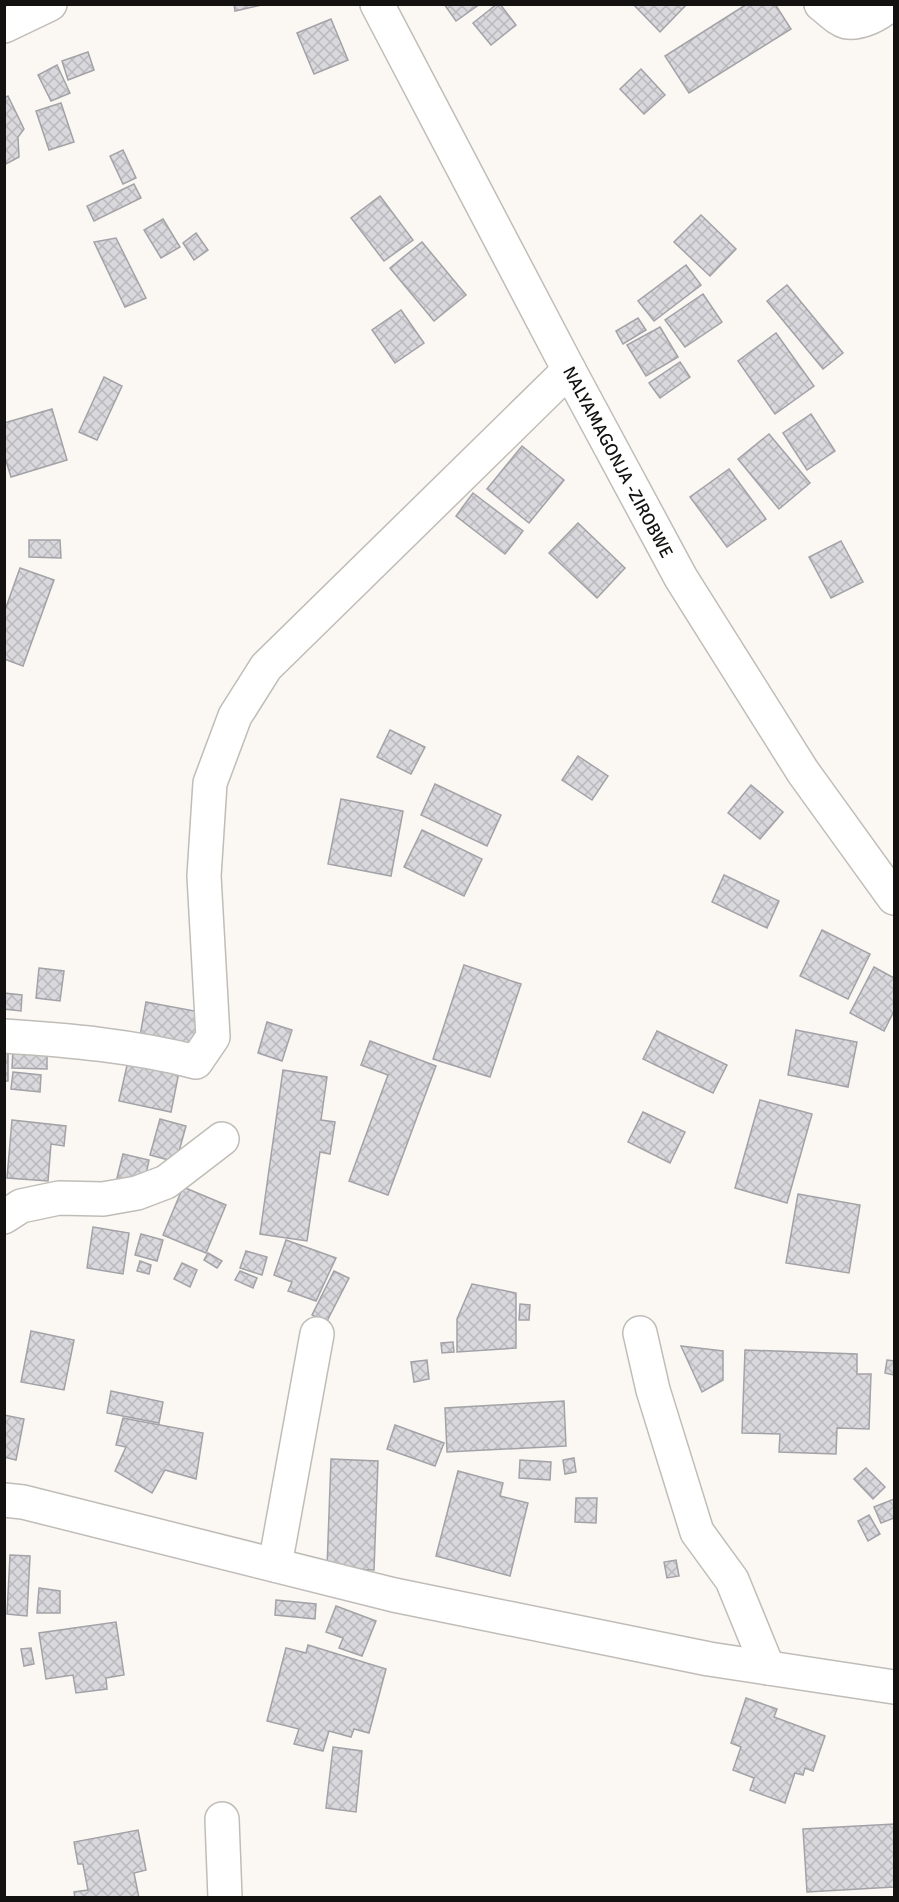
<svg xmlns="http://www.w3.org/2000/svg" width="899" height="1902" viewBox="0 0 899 1902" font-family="Signika,sans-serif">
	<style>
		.building { fill: url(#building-cross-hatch); stroke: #a2a2a7; stroke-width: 1.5 }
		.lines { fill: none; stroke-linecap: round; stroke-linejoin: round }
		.minor-casing { stroke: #c0bdb8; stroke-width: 36 }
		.minor { stroke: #fff; stroke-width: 33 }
		.labels { text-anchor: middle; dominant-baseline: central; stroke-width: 4.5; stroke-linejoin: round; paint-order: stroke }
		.street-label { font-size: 18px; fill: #131210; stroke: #fff }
	</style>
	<defs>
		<pattern id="building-cross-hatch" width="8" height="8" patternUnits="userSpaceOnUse" patternTransform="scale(1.5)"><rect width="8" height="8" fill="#d8d8dd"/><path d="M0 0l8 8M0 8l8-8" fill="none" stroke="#b8b8bd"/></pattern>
	</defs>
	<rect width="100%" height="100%" fill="#fbf7f3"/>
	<g class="building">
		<path d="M234,4H266L235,11Z"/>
		<path d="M444,4H480L456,21Z"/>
		<path d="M497,4H500L516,25L491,45L473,23Z"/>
		<path d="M633,4H687L660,32Z"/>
		<path d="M747,4H775L791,29L689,93L665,56Z"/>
		<path d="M331,19L348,60L314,74L297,33Z"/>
		<path d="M88,52L94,70L68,80L62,61Z"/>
		<path d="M57,65L70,93L51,101L38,75Z"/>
		<path d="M641,69L665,95L644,114L620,89Z"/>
		<path d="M8,96L24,129L18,137L19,157L4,165V98Z"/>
		<path d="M61,103L74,142L49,150L36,111Z"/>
		<path d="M123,150L136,178L123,184L110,156Z"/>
		<path d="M134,184L141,198L94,221L87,206Z"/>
		<path d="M380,196L413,240L384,261L351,218Z"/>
		<path d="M701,215L736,249L710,276L674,242Z"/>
		<path d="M163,219L180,247L161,258L144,230Z"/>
		<path d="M196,233L208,250L194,260L183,243Z"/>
		<path d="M116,238L146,298L125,307L94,242Z"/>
		<path d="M422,242L466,295L434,321L390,268Z"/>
		<path d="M686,265L701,285L654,321L638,301Z"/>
		<path d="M787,285L843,353L823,369L767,301Z"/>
		<path d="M703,294L722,322L685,347L665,320Z"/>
		<path d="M401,310L424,343L395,363L372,330Z"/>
		<path d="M638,318L646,330L623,344L616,331Z"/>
		<path d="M660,327L678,357L646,376L627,345Z"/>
		<path d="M776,333L814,386L775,414L738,361Z"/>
		<path d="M680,362L690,377L660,398L649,383Z"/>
		<path d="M104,377L122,386L97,440L79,432Z"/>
		<path d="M52,409L67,460L11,477L4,454V423Z"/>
		<path d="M811,414L835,451L807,470L783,433Z"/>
		<path d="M769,434L810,483L779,509L738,459Z"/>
		<path d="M522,446L564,480L529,523L487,489Z"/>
		<path d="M729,469L766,519L727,547L690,497Z"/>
		<path d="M473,493L523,531L505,554L456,516Z"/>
		<path d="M578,523L625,568L597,598L549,553Z"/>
		<path d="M29,540H60L61,558L29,557Z"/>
		<path d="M841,541L863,582L831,598L809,557Z"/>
		<path d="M20,568L54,580L23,666L4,659V613Z"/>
		<path d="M390,730L425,747L411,774L377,757Z"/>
		<path d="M578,756L608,776L592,800L562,780Z"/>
		<path d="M435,784L501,815L487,846L421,815Z"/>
		<path d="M751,785L783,812L760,839L728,813Z"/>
		<path d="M341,799L403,811L391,876L328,864Z"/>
		<path d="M422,830L482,859L464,896L404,867Z"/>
		<path d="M724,875L779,901L767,928L712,902Z"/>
		<path d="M822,930L870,954L848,999L800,976Z"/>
		<path d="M464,965L521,984L490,1077L433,1059Z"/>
		<path d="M874,967L894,978V1011L884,1031L850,1013Z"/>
		<path d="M39,968L64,971L60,1001L36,998Z"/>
		<path d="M4,993L22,995L21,1011L4,1009Z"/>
		<path d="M146,1002L200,1012L193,1046L140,1036Z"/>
		<path d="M267,1022L292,1030L282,1061L258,1053Z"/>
		<path d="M796,1030L857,1042L848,1087L788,1075Z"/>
		<path d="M657,1031L727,1065L713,1093L643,1059Z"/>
		<path d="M370,1041L436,1066L388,1195L349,1181L388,1075L361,1065Z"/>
		<rect x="4" y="1045" width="4" height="36"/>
		<path d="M13,1050L47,1051V1069L12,1068Z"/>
		<path d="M128,1061L179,1072L171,1112L119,1101Z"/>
		<path d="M283,1070L327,1077L321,1120L335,1122L330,1154L320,1152L307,1241L260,1234Z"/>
		<path d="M13,1072L41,1075L40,1092L11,1089Z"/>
		<path d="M760,1100L812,1114L787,1203L735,1188Z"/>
		<path d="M643,1112L685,1132L670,1163L628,1142Z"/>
		<path d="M160,1119L186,1126L176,1162L150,1155Z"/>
		<path d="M12,1120L66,1126L64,1146L51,1144L48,1181L7,1178Z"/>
		<path d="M123,1154L149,1160L144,1184L117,1178Z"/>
		<path d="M183,1187L226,1205L206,1253L163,1235Z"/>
		<path d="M798,1194L860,1205L849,1273L786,1263Z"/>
		<path d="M93,1227L129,1233L123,1274L87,1268Z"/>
		<path d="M141,1234L163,1240L157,1261L135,1255Z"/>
		<path d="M286,1240L336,1258L316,1301L288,1291L292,1282L274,1275Z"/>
		<path d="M246,1251L267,1257L262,1275L240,1268Z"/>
		<path d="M208,1253L222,1261L217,1268L204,1260Z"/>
		<path d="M140,1261L151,1265L149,1274L137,1271Z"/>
		<path d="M182,1263L197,1270L190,1287L174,1279Z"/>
		<path d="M240,1271L257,1278L253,1288L235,1280Z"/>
		<path d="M334,1271L349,1278L326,1323L312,1315Z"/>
		<path d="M472,1284L516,1293V1348L457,1352V1319Z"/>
		<path d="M520,1304L530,1305L529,1320H519Z"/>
		<path d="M31,1331L74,1340L64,1390L21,1382Z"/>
		<path d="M453,1342L454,1352L442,1353L441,1343Z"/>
		<path d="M681,1346L723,1351V1380L702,1392Z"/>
		<path d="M745,1350L857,1354V1374H871L869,1429L837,1428L836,1454L779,1452L780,1434L742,1433Z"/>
		<path d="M427,1360L429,1379L414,1382L411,1362Z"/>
		<path d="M887,1360L894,1361V1375L885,1373Z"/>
		<path d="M111,1391L163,1402L159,1423L107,1413Z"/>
		<path d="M564,1401L566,1446L447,1452L445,1408Z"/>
		<path d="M4,1415L24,1419L16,1460L4,1457Z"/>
		<path d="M123,1418L203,1433L196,1479L165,1470L152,1493L115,1471L126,1447L116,1445Z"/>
		<path d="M395,1425L444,1443L435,1466L387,1449Z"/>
		<path d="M574,1458L576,1472L565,1474L563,1460Z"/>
		<path d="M331,1459L378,1461L374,1570L327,1568Z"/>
		<path d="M520,1460L551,1462L550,1480L519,1478Z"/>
		<path d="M866,1468L885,1487L873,1499L854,1479Z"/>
		<path d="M458,1471L503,1483L500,1496L528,1503L510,1576L436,1556Z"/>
		<path d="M576,1498H597L596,1523L575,1522Z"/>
		<path d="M894,1499V1518L881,1523L874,1507Z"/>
		<path d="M869,1515L880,1534L868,1541L858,1521Z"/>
		<path d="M10,1555L30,1556L27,1616L7,1614Z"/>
		<path d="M676,1560L679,1576L667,1578L664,1562Z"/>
		<path d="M39,1588L60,1591V1613H37Z"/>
		<path d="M276,1600L316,1604L315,1619L275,1615Z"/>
		<path d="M336,1606L376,1621L362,1656L339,1648L343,1638L326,1632Z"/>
		<path d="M116,1622L124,1675L106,1678L107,1689L76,1693L73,1675L46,1679L39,1633Z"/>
		<path d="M308,1645L386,1669L369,1733L354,1729L351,1737L329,1731L323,1751L294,1744L299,1729L267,1721L286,1648L306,1653Z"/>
		<path d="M31,1648L34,1664L24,1666L21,1649Z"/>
		<path d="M746,1698L777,1709L774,1717L825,1736L813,1771L805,1768L803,1775L795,1773L785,1803L750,1790L754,1778L733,1770L741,1747L731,1743Z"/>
		<path d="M333,1747L362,1751L356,1812L326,1808Z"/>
		<path d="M894,1824V1887L807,1892L803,1829Z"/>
		<path d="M138,1830L146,1870L134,1873L139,1898H75L74,1892L88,1890L83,1864H78L74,1842Z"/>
	</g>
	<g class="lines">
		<defs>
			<g id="minor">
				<path d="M377,4L569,370L681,578L803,772L894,898"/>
				<path d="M821,4C841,20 844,28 869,18C878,14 883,11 890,4"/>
				<path d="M4,26L50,4"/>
				<path d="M4,1036C68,1040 134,1046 196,1062L213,1037L204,876L210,783L235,716L266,667L569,370"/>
				<path d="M4,1217L21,1206L59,1198L103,1199L137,1193L166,1182L222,1139"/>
				<path d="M640,1333L653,1390L697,1532L732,1580L768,1668"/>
				<path d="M4,1500L23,1502L394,1595L709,1659L894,1687"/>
				<path d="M275,1565L317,1334"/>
				<path d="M222,1819L225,1898"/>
			</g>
		</defs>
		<use href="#minor" class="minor-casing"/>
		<use href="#minor" class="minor"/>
	</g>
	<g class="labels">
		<g class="street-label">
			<text transform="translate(618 462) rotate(62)">NALYAMAGONJA -ZIROBWE</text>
		</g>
	</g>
	<rect width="899" height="1902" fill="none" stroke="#131210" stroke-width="12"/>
</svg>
